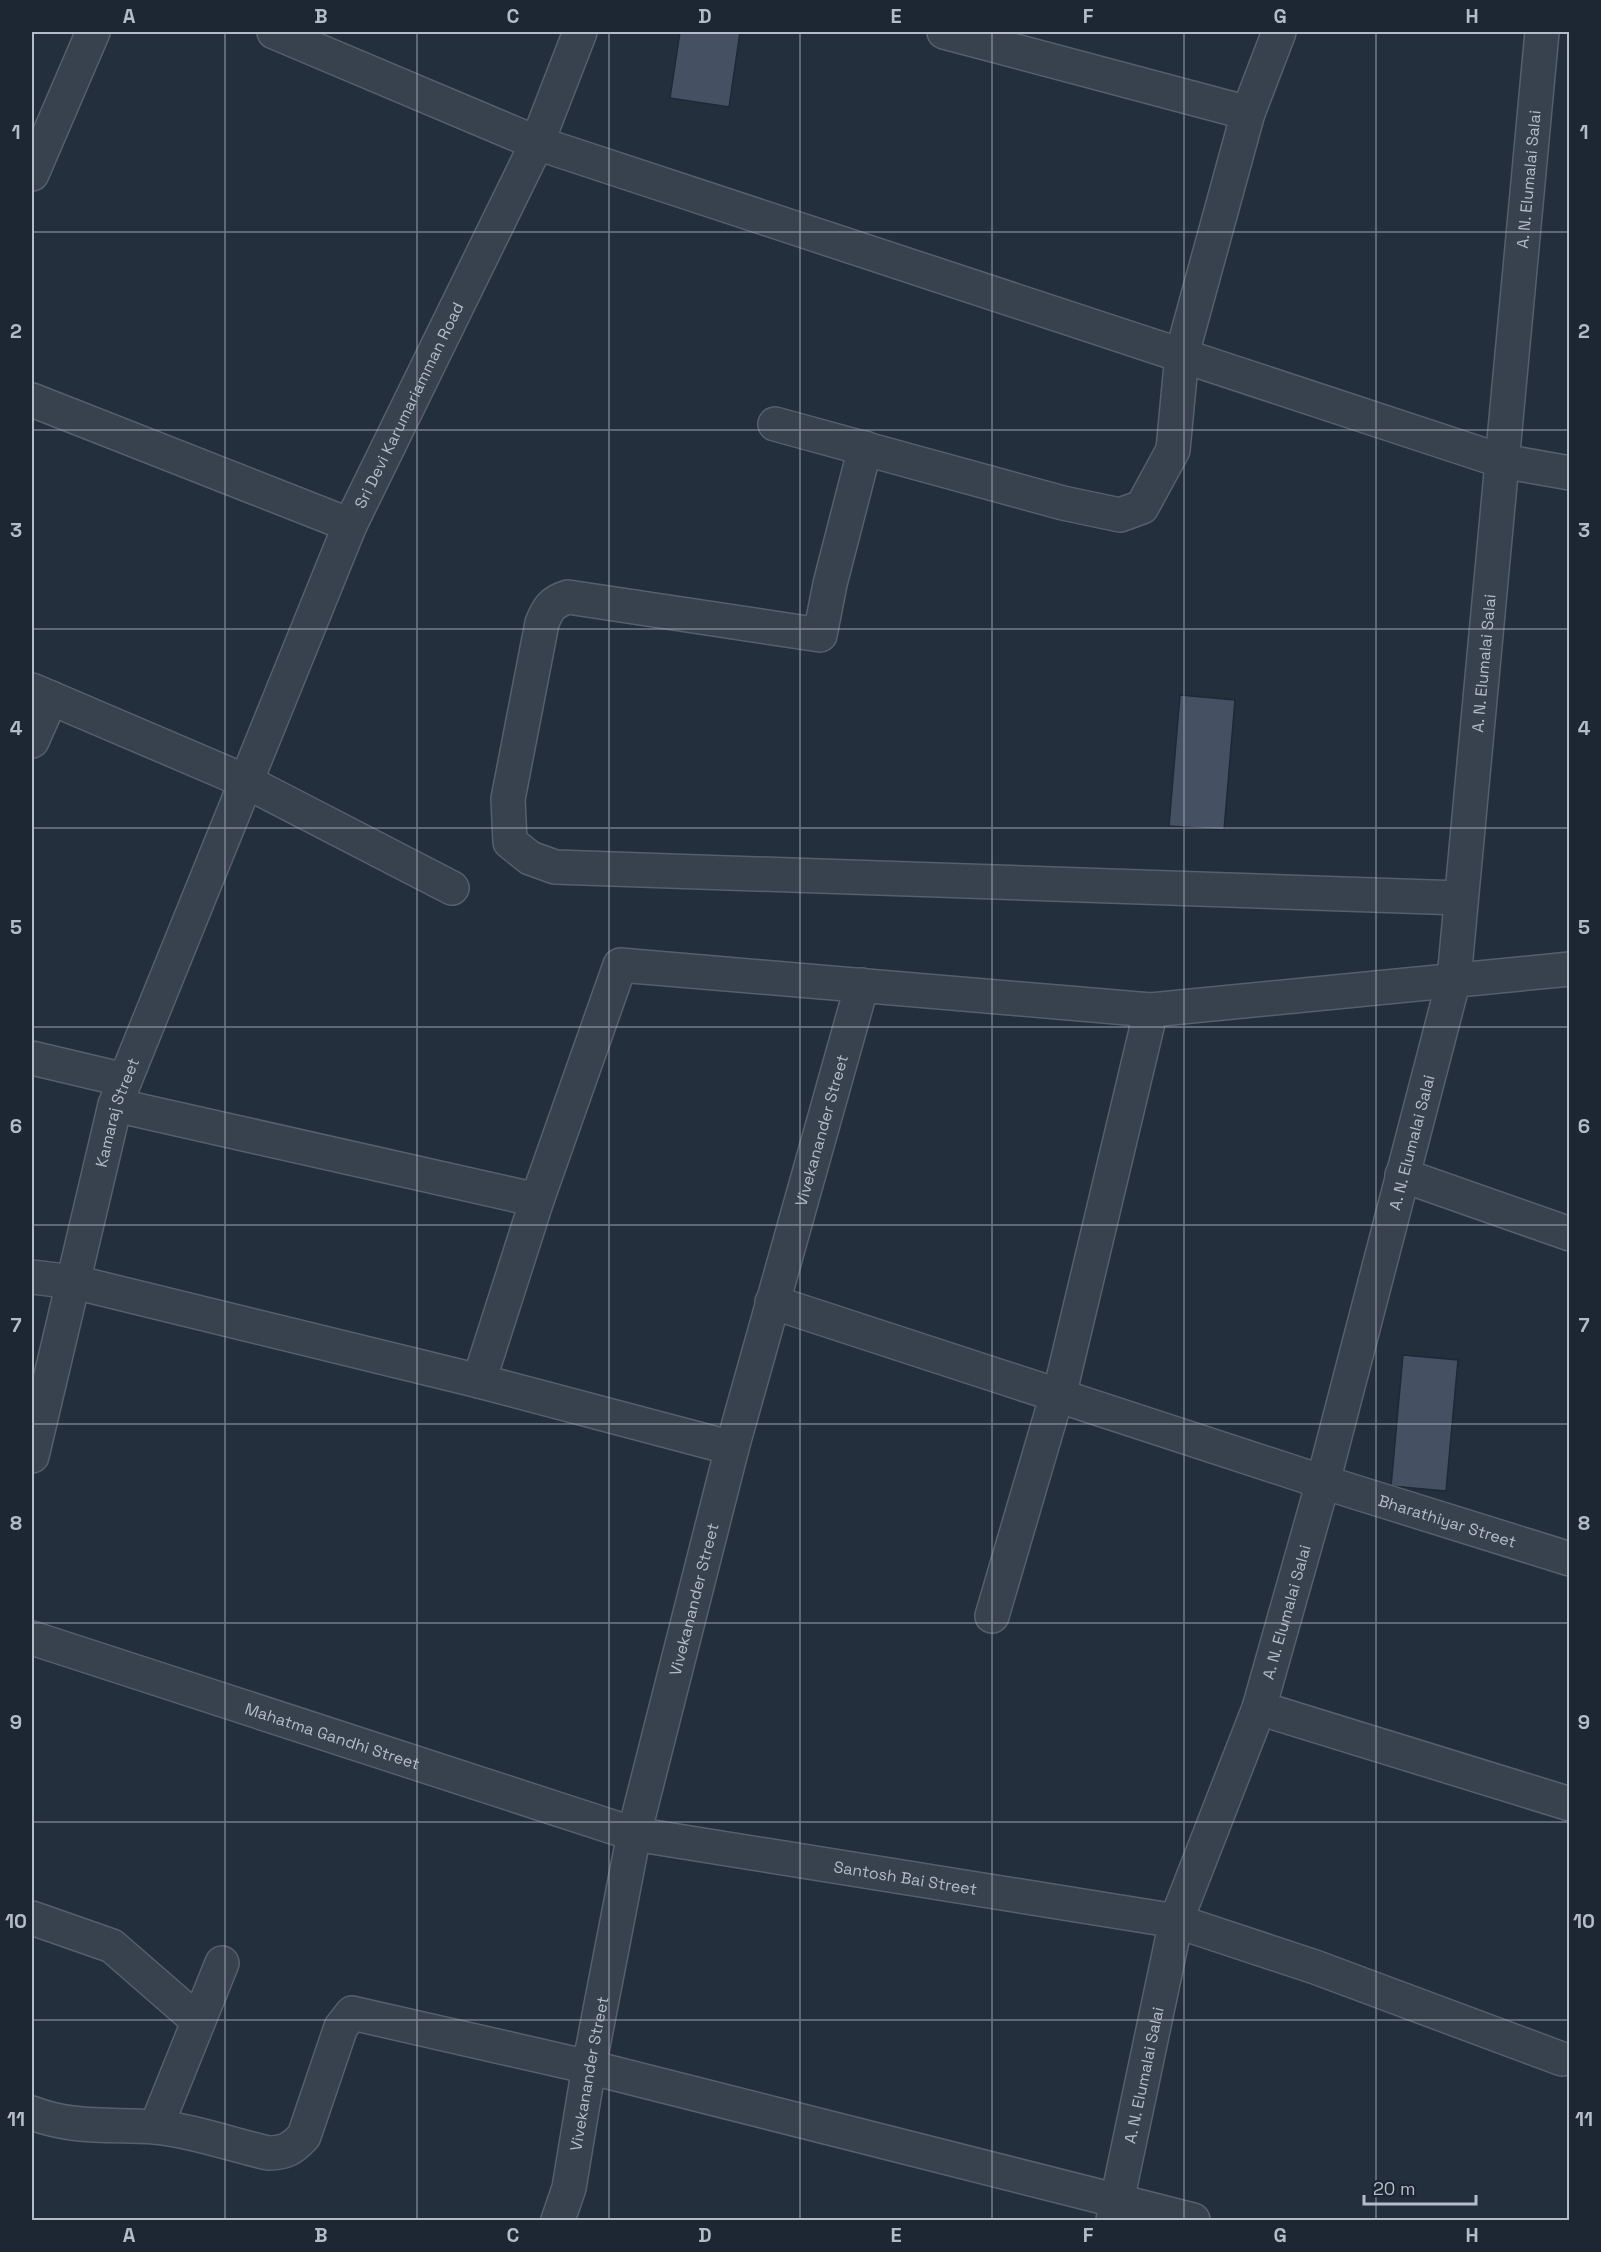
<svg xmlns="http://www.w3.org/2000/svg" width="1601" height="2252" viewBox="0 0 1601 2252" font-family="'Space Grotesk',sans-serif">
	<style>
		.building { fill: #455162; stroke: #1f2835; stroke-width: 1.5 }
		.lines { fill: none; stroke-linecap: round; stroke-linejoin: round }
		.minor-casing { stroke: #565f6c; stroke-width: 36 }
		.minor { stroke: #38414e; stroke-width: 33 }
		.grid { fill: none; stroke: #b4bcc9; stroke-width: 1.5; stroke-opacity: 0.55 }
		.labels { text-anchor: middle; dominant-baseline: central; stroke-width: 4.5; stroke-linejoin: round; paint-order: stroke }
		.street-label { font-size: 16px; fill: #b4bcc9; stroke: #1d2633 }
		.neatline { fill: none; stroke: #b4bcc9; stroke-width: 2 }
		.grid-label { font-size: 20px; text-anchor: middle; font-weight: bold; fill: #b4bcc9 }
	</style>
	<rect width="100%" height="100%" fill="#242f3e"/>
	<g class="building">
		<path d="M680,32H740L729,107L670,98Z"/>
		<path d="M1180,695L1235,700L1224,830L1169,826Z"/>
		<path d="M1403,1355L1458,1360L1446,1491L1391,1486Z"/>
	</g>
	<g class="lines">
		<defs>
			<g id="minor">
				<path d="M274,32L537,143L1502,461L1570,473"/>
				<path d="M944,32L1248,113"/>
				<path d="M32,174L93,32"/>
				<path d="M32,400L350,525"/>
				<path d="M775,424L1063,503L1120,515L1142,507L1173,450L1182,354L1248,113L1279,32"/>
				<path d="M865,448L830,584L820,635L568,597C552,602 548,608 542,623L508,799L510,842L530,858L555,867L1461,898"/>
				<path d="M32,690L245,781L452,888"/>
				<path d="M32,741L51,698"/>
				<path d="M32,1058L125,1080"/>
				<path d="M115,1105L537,1200"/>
				<path d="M1402,1175L1570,1234"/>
				<path d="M32,1277L74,1282L479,1381"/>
				<path id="s1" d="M772,1302L1323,1482L1570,1559"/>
				<path d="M732,1448L479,1381L537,1200L620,965L1151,1010L1570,969"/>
				<path id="s2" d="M32,1456L115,1105L350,525L537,143L580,32"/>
				<path d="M992,1616L1056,1398L1059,1396L1151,1010"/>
				<path id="s3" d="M32,1638L634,1834L1176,1921L1315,1967L1562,2059"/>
				<path d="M1259,1708L1570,1804"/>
				<path d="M32,1918L112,1946L197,2020"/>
				<path d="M32,2113C73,2129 112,2124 155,2127C191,2130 232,2145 268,2153C285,2153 292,2149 304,2136L341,2027L352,2013L589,2067L1193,2220"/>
				<path d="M156,2127L222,1963"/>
				<path id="s4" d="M558,2220L569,2188L589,2067L634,1834L732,1448L862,985"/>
				<path id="s5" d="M1113,2220L1176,1921L1259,1708L1323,1482L1454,979L1542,32"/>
			</g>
		</defs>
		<use href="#minor" class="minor-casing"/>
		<use href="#minor" class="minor"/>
	</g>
	<path class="grid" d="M225,32V2220M417,32V2220M609,32V2220M800,32V2220M992,32V2220M1184,32V2220M1376,32V2220M32,232H1570M32,430H1570M32,629H1570M32,828H1570M32,1027H1570M32,1225H1570M32,1424H1570M32,1623H1570M32,1822H1570M32,2020H1570"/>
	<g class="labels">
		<g class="street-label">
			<text stroke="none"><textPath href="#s5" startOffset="2092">A. N. Elumalai Salai</textPath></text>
			<text stroke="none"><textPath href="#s2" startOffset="1120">Sri Devi Karumariamman Road</textPath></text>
			<text stroke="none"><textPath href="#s5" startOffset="1606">A. N. Elumalai Salai</textPath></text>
			<text stroke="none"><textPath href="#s2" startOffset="354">Kamaraj Street</textPath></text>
			<text stroke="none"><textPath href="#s4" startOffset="1122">Vivekanander Street</textPath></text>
			<text stroke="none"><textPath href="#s5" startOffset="1120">A. N. Elumalai Salai</textPath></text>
			<text stroke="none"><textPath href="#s1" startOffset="710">Bharathiyar Street</textPath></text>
			<text stroke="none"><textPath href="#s4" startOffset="636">Vivekanander Street</textPath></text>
			<text stroke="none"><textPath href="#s5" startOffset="634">A. N. Elumalai Salai</textPath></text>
			<text stroke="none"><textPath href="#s3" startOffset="316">Mahatma Gandhi Street</textPath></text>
			<text stroke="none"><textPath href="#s3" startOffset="908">Santosh Bai Street</textPath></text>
			<text stroke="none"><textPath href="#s4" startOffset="150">Vivekanander Street</textPath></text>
			<text stroke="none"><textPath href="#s5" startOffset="148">A. N. Elumalai Salai</textPath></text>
		</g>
	</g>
	<rect width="1601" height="2252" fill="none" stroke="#1d2633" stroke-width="66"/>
	<path d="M1364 2195v9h112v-9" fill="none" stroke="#b4bcc9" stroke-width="3"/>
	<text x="1373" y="2195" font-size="18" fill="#b4bcc9" stroke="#1d2633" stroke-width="4.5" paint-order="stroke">20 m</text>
	<rect x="33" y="33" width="1535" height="2186" class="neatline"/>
	<g class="grid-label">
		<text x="129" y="23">A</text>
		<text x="321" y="23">B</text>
		<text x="513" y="23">C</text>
		<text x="705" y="23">D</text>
		<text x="896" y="23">E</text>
		<text x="1088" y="23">F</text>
		<text x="1280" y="23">G</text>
		<text x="1472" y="23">H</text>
		<text x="16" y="139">1</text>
		<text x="1584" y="139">1</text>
		<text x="16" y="338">2</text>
		<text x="1584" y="338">2</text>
		<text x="16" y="537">3</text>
		<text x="1584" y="537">3</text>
		<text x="16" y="735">4</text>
		<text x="1584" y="735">4</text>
		<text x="16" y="934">5</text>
		<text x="1584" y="934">5</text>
		<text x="16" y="1133">6</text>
		<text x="1584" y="1133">6</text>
		<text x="16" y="1332">7</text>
		<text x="1584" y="1332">7</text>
		<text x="16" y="1530">8</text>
		<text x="1584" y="1530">8</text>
		<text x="16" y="1729">9</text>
		<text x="1584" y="1729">9</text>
		<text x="16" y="1928">10</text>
		<text x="1584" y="1928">10</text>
		<text x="16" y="2126">11</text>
		<text x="1584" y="2126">11</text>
		<text x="129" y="2242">A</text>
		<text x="321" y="2242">B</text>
		<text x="513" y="2242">C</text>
		<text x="705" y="2242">D</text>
		<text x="896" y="2242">E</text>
		<text x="1088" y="2242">F</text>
		<text x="1280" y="2242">G</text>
		<text x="1472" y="2242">H</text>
	</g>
</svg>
